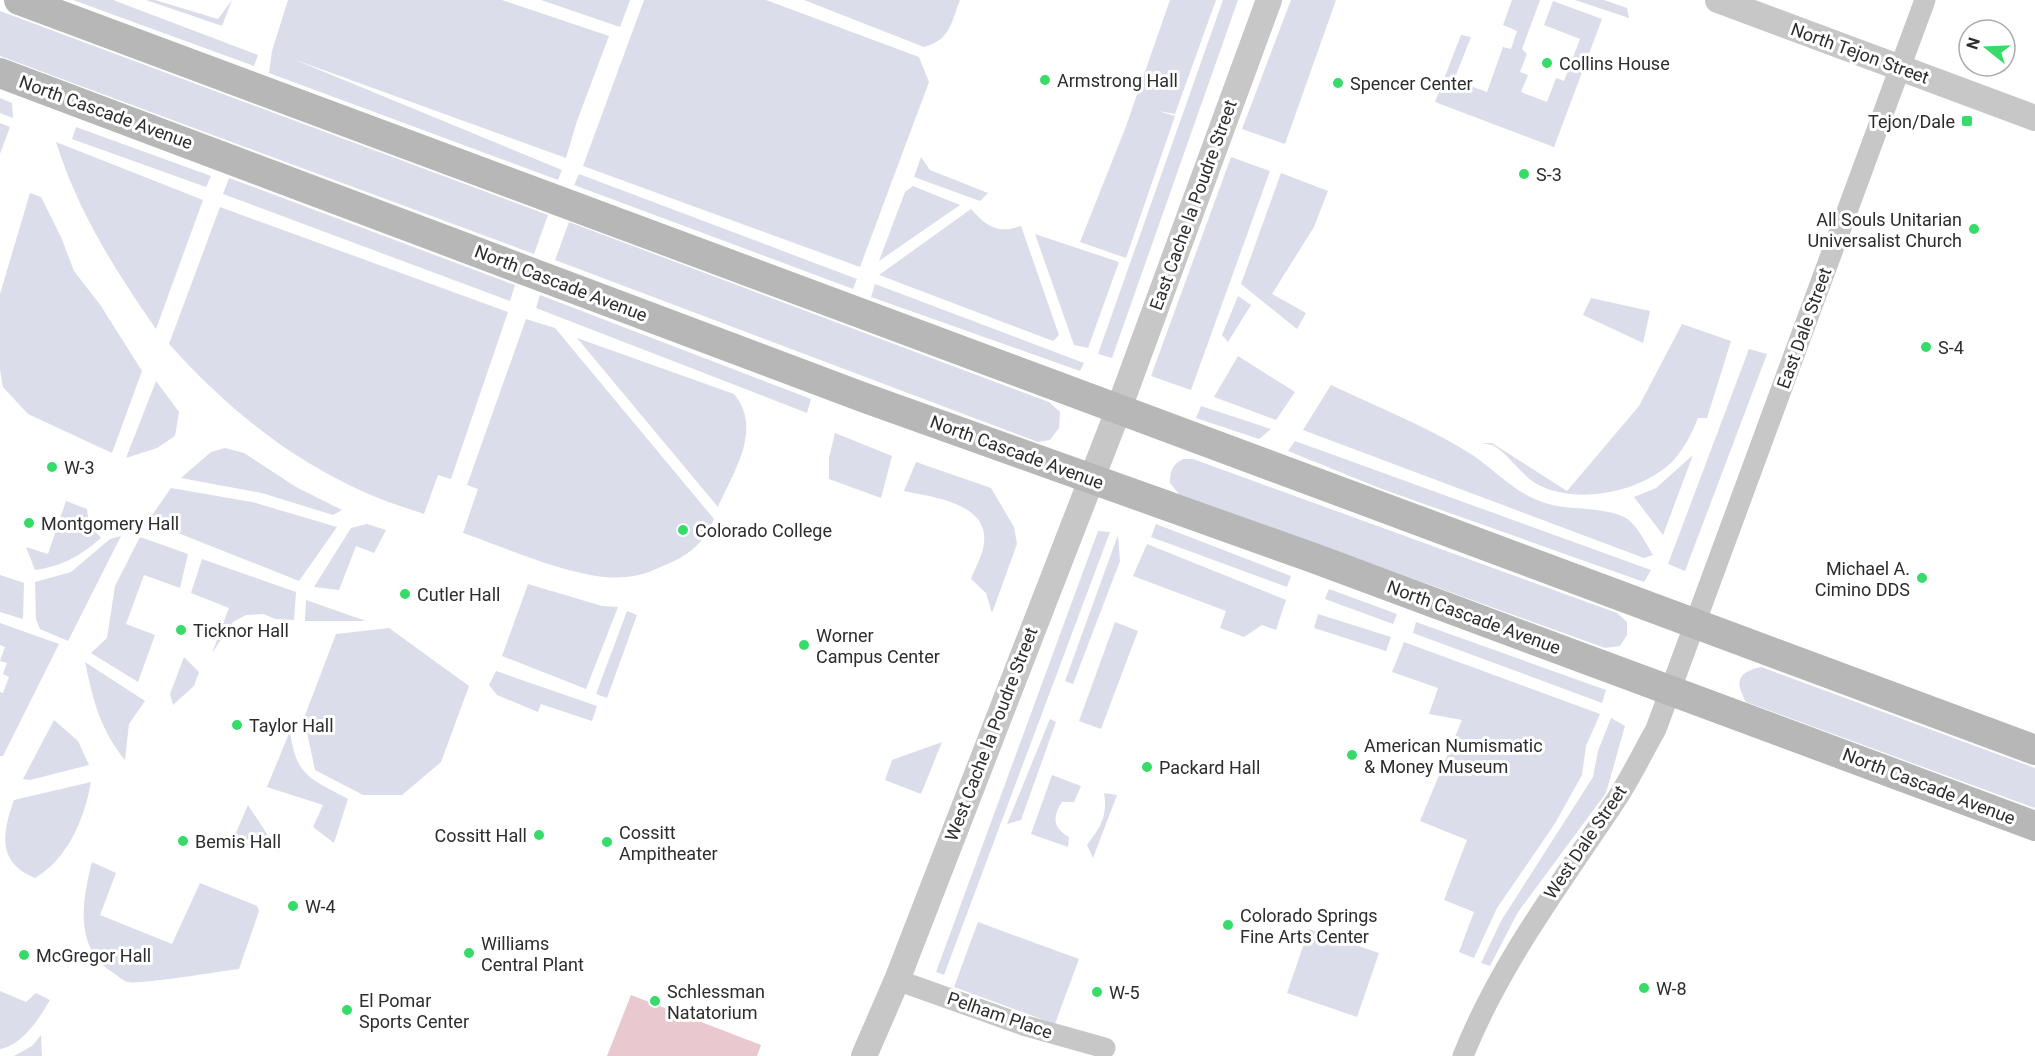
<svg xmlns="http://www.w3.org/2000/svg" width="2035" height="1056" viewBox="0 0 2035 1056" font-family="Roboto,sans-serif">
	<style>
		.green { fill: #dbddea }
		.water { fill: #e9c8cf }
		.lines { fill: none; stroke-linecap: round; stroke-linejoin: round }
		.minor { stroke: #c7c7c7; stroke-width: 21 }
		.tertiary { stroke: #c7c7c7; stroke-width: 26 }
		.secondary { stroke: #b7b7b7; stroke-width: 30 }
		.poi-dot { fill: #37db6a; stroke: #fff; stroke-width: 2 }
		.labels { text-anchor: middle; dominant-baseline: central; stroke-width: 6; stroke-linejoin: round; paint-order: stroke }
		.street-label { font-size: 18px; fill: #2d2d2d; stroke: #fff }
		.poi-label { font-size: 18px; fill: #2d2d2d; stroke: #fff; text-anchor: start }
	</style>
	<rect width="100%" height="100%" fill="#fff"/>
	<g class="green">
		<path d="M73,0H113L258,55L254,66Z"/>
		<path d="M146,0H155L218,19L232,0L222,26Z"/>
		<path d="M288,0H502L609,36L577,121L566,158L293,59L562,170L558,180L269,73L272,51Z"/>
		<path d="M541,0H630L620,27Z"/>
		<path d="M644,0H766L919,57L929,82L860,267L583,166Z"/>
		<path d="M804,0H960C951,23 950,40 924,47Z"/>
		<path d="M1170,0H1216L1175,114L1158,111L1175,116L1126,258L1080,242L1125,129Z"/>
		<path d="M1223,0H1238L1112,358L1098,354Z"/>
		<path d="M1291,0H1336L1285,144L1242,129Z"/>
		<path d="M1512,0H1540L1522,49L1527,54L1520,72L1528,75L1521,92L1547,102L1556,78L1564,81L1580,39L1544,25L1553,1L1602,19L1554,147L1435,102L1461,35L1471,37L1454,80L1487,92L1503,47L1511,49L1517,31L1503,25Z"/>
		<path d="M1575,0H1604L1627,8L1629,18Z"/>
		<path d="M0,11L548,215L534,254L0,56Z"/>
		<path d="M0,98L12,103L13,118L0,113Z"/>
		<path d="M0,123L10,127L0,154Z"/>
		<path d="M76,127L211,176L206,187L72,139Z"/>
		<path d="M56,142L203,200L156,329C115,270 78,212 56,142Z"/>
		<path d="M921,157L930,170L988,193L980,201L914,177Z"/>
		<path d="M1231,157L1270,171L1191,390L1151,376Z"/>
		<path d="M1281,173L1328,191L1314,227L1272,294L1306,313L1297,329L1241,284Z"/>
		<path d="M579,174L857,279L853,289L574,185Z"/>
		<path d="M229,178L515,285L510,301L223,194Z"/>
		<path d="M913,186L960,205L879,261L905,192Z"/>
		<path d="M30,193L41,197L61,237L74,271L101,306L142,371L112,453L28,414L3,387L0,370V294Z"/>
		<path d="M220,207L508,312L451,479L438,475L424,514C404,507 383,501 364,492C287,458 225,406 169,344Z"/>
		<path d="M971,209C987,227 998,234 1021,226L1059,335L1053,341L879,275Z"/>
		<path d="M569,222L1049,402L1060,412L1059,428L1050,440L1038,442L555,260Z"/>
		<path d="M1035,234L1119,262L1088,348L1074,345Z"/>
		<path d="M875,284L1084,363L1080,371L871,297Z"/>
		<path d="M540,295L811,399L807,413L536,308Z"/>
		<path d="M1238,296L1251,305L1228,342L1222,335Z"/>
		<path d="M1591,298L1650,311L1643,343L1583,315Z"/>
		<path d="M526,319L555,328L714,519C705,541 692,553 670,563C656,569 642,576 626,577C581,582 507,548 463,533L478,489L467,485Z"/>
		<path d="M1682,324L1731,341L1707,418H1698C1692,433 1684,449 1673,461C1641,493 1574,506 1535,483C1520,473 1507,453 1494,446C1491,444 1485,444 1481,443H1492L1567,491L1639,406Z"/>
		<path d="M577,338L734,394C763,429 734,471 718,507Z"/>
		<path d="M1749,349L1767,354L1685,571L1668,564Z"/>
		<path d="M1238,356L1295,392L1276,420L1214,397Z"/>
		<path d="M156,381L179,412L175,436L157,448L126,458Z"/>
		<path d="M1331,385C1375,406 1424,425 1466,451C1491,466 1510,489 1537,500C1564,512 1594,505 1622,516C1636,522 1645,542 1653,555L1644,558L1303,430Z"/>
		<path d="M1201,406L1271,429L1259,439L1196,418Z"/>
		<path d="M835,433L892,456L881,498L829,479V458Z"/>
		<path d="M1295,441L1651,570L1644,582L1382,489L1288,451Z"/>
		<path d="M225,448L244,453L296,487L342,510L333,515L262,493L181,478L211,452Z"/>
		<path d="M1693,455L1663,535L1634,497L1656,488Z"/>
		<path d="M1183,459H1193L1617,613L1627,622V635L1620,646L1605,648L1179,494L1170,483C1170,471 1172,465 1183,459Z"/>
		<path d="M916,462L991,488L1014,527L1017,544L992,613L986,593L971,579C975,568 983,555 984,543C989,503 932,497 904,491Z"/>
		<path d="M171,488L252,502L337,527L299,581L148,521Z"/>
		<path d="M66,501L87,509L89,524L101,538C80,556 63,566 35,570L26,547L48,554Z"/>
		<path d="M367,524L386,530L374,553L356,546L339,590L314,587L351,528Z"/>
		<path d="M1156,524L1291,576L1287,587L1151,537Z"/>
		<path d="M1098,531L1110,532L944,975L936,972Z"/>
		<path d="M1118,535L1120,561L1073,684L1065,681Z"/>
		<path d="M121,536L68,641L40,629L36,619L35,582L71,572L110,539Z"/>
		<path d="M140,537L188,554L180,588L144,575L126,624L155,635L138,682L91,653L107,638L115,586Z"/>
		<path d="M1147,544L1286,600L1276,630L1262,625L1244,637L1220,628L1226,611L1133,576Z"/>
		<path d="M202,559L296,592L294,620L275,619L264,614L246,615L233,622L212,653L229,608L191,593Z"/>
		<path d="M0,575L24,583L23,619L0,612Z"/>
		<path d="M528,584L602,606L618,607L586,689L502,656Z"/>
		<path d="M1329,589L1397,614L1393,624L1325,599Z"/>
		<path d="M306,600L366,621H305Z"/>
		<path d="M627,611L637,615L607,698L596,694Z"/>
		<path d="M1318,614L1391,637L1386,651L1314,628Z"/>
		<path d="M1115,622L1138,631L1101,729L1079,721Z"/>
		<path d="M1416,622L1606,690L1602,703L1413,633Z"/>
		<path d="M0,623L59,644L3,756H0V692L3,693L9,677L3,674L7,663L0,661L5,647L0,645Z"/>
		<path d="M389,628L469,686L441,762L402,795H363L315,770L304,718L336,634Z"/>
		<path d="M1404,642L1600,714L1586,746L1582,775L1554,825L1497,908L1474,958L1459,952L1474,912L1444,900L1467,840L1420,821L1462,720L1429,714L1438,688L1392,672Z"/>
		<path d="M184,657L199,672L194,686L173,705L170,694Z"/>
		<path d="M85,662L145,701L129,724L125,760C100,729 93,700 85,662Z"/>
		<path d="M1761,667L2035,768V808L1746,702C1734,681 1738,672 1761,667Z"/>
		<path d="M496,671L597,706L592,721L541,704L538,712L497,695L489,685Z"/>
		<path d="M1611,718L1625,726L1606,793L1518,912L1490,966L1481,963L1501,921L1593,777L1598,751Z"/>
		<path d="M1050,719L1056,722L1021,820L1007,824Z"/>
		<path d="M54,720L78,741L89,765L30,780L23,779Z"/>
		<path d="M290,731C296,777 310,778 348,799L334,843L313,827L323,805L267,787Z"/>
		<path d="M942,742L921,794L885,780L892,760Z"/>
		<path d="M1052,775L1081,786L1074,802H1062C1052,817 1053,828 1069,837L1068,847L1031,834Z"/>
		<path d="M91,782C84,820 68,858 35,878C0,864 0,838 14,800Z"/>
		<path d="M1104,793L1117,795L1093,858L1087,845C1100,828 1108,816 1104,793Z"/>
		<path d="M248,805L279,852L235,835Z"/>
		<path d="M92,862L116,873L100,915L172,944L200,883L257,906L259,911L239,969C221,971 139,985 128,982C123,981 117,975 112,972C74,948 82,900 92,862Z"/>
		<path d="M978,922L1079,959L1055,1024L954,987Z"/>
		<path d="M1309,929L1379,953L1357,1017L1287,993Z"/>
		<path d="M0,991L26,1002L36,993L50,1000C40,1017 22,1046 0,1049Z"/>
		<path d="M41,1035L42,1056H14L32,1046Z"/>
	</g>
	<path class="water" d="M631,995L761,1045L757,1056H607Z"/>
	<g class="lines">
		<g class="minor">
			<path d="M897,980L1026,1026L1105,1048"/>
			<path d="M1463,1056C1501,961 1562,882 1618,797C1632,775 1643,752 1656,729L1925,0"/>
		</g>
		<g class="tertiary">
			<path d="M1718,0L2035,118"/>
			<path d="M864,1056L897,980L1118,411L1269,0"/>
		</g>
		<g class="secondary">
			<path d="M19,0L2035,750"/>
			<path d="M0,73L865,398L1319,560L2035,826"/>
		</g>
	</g>
	<g class="poi-dot">
		<circle cx="1547" cy="63" r="6"/>
		<circle cx="1045" cy="80" r="6"/>
		<circle cx="1338" cy="83" r="6"/>
		<rect x="1961" y="115" width="12" height="12" rx="3"/>
		<circle cx="1524" cy="174" r="6"/>
		<circle cx="1974" cy="229" r="6"/>
		<circle cx="1926" cy="347" r="6"/>
		<circle cx="52" cy="467" r="6"/>
		<circle cx="29" cy="523" r="6"/>
		<circle cx="683" cy="530" r="6"/>
		<circle cx="1922" cy="578" r="6"/>
		<circle cx="405" cy="594" r="6"/>
		<circle cx="181" cy="630" r="6"/>
		<circle cx="804" cy="645" r="6"/>
		<circle cx="237" cy="725" r="6"/>
		<circle cx="1352" cy="755" r="6"/>
		<circle cx="1147" cy="767" r="6"/>
		<circle cx="539" cy="835" r="6"/>
		<circle cx="183" cy="841" r="6"/>
		<circle cx="607" cy="842" r="6"/>
		<circle cx="293" cy="906" r="6"/>
		<circle cx="1228" cy="925" r="6"/>
		<circle cx="469" cy="953" r="6"/>
		<circle cx="24" cy="955" r="6"/>
		<circle cx="1644" cy="988" r="6"/>
		<circle cx="1097" cy="992" r="6"/>
		<circle cx="655" cy="1001" r="6"/>
		<circle cx="347" cy="1010" r="6"/>
	</g>
	<g class="labels">
		<g class="street-label">
			<text transform="translate(1860 53) rotate(20)">North Tejon Street</text>
			<text transform="translate(106 112) rotate(20)">North Cascade Avenue</text>
			<text transform="translate(1193 205) rotate(-70)">East Cache la Poudre Street</text>
			<text transform="translate(561 283) rotate(21)">North Cascade Avenue</text>
			<text transform="translate(1804 328) rotate(-70)">East Dale Street</text>
			<text transform="translate(1017 452) rotate(20)">North Cascade Avenue</text>
			<text transform="translate(1474 617) rotate(20)">North Cascade Avenue</text>
			<text transform="translate(991 734) rotate(-69)">West Cache la Poudre Street</text>
			<text transform="translate(1929 786) rotate(21)">North Cascade Avenue</text>
			<text transform="translate(1585 842) rotate(-56)">West Dale Street</text>
			<text transform="translate(1000 1015) rotate(19)">Pelham Place</text>
		</g>
		<g class="poi-label">
			<text x="1559" y="63">Collins House</text>
			<text x="1057" y="80">Armstrong Hall</text>
			<text x="1350" y="83">Spencer Center</text>
			<text x="1955" y="121" text-anchor="end">Tejon/Dale</text>
			<text x="1536" y="174">S-3</text>
			<text x="1962" y="219" text-anchor="end">All Souls Unitarian<tspan x="1962" dy="21">Universalist Church</tspan></text>
			<text x="1938" y="347">S-4</text>
			<text x="64" y="467">W-3</text>
			<text x="41" y="523">Montgomery Hall</text>
			<text x="695" y="530">Colorado College</text>
			<text x="1910" y="568" text-anchor="end">Michael A.<tspan x="1910" dy="21">Cimino DDS</tspan></text>
			<text x="417" y="594">Cutler Hall</text>
			<text x="193" y="630">Ticknor Hall</text>
			<text x="816" y="635">Worner<tspan x="816" dy="21">Campus Center</tspan></text>
			<text x="249" y="725">Taylor Hall</text>
			<text x="1364" y="745">American Numismatic<tspan x="1364" dy="21">&amp; Money Museum</tspan></text>
			<text x="1159" y="767">Packard Hall</text>
			<text x="619" y="832">Cossitt<tspan x="619" dy="21">Ampitheater</tspan></text>
			<text x="527" y="835" text-anchor="end">Cossitt Hall</text>
			<text x="195" y="841">Bemis Hall</text>
			<text x="305" y="906">W-4</text>
			<text x="1240" y="915">Colorado Springs<tspan x="1240" dy="21">Fine Arts Center</tspan></text>
			<text x="481" y="943">Williams<tspan x="481" dy="21">Central Plant</tspan></text>
			<text x="36" y="955">McGregor Hall</text>
			<text x="1656" y="988">W-8</text>
			<text x="667" y="991">Schlessman<tspan x="667" dy="21">Natatorium</tspan></text>
			<text x="1109" y="992">W-5</text>
			<text x="359" y="1000">El Pomar<tspan x="359" dy="21">Sports Center</tspan></text>
		</g>
	</g>
	<g transform="translate(1987 48) rotate(288)"><circle r="28" fill="#ffffff" stroke="#ababab" stroke-width="1.5"/>
	<path d="M0-4.5L10 22L0 15L-10 22Z" fill="#37db6a"/>
	<text y="-9" font-size="16" font-weight="bold" text-anchor="middle" fill="#2d2d2d">N</text>
	</g>
</svg>
